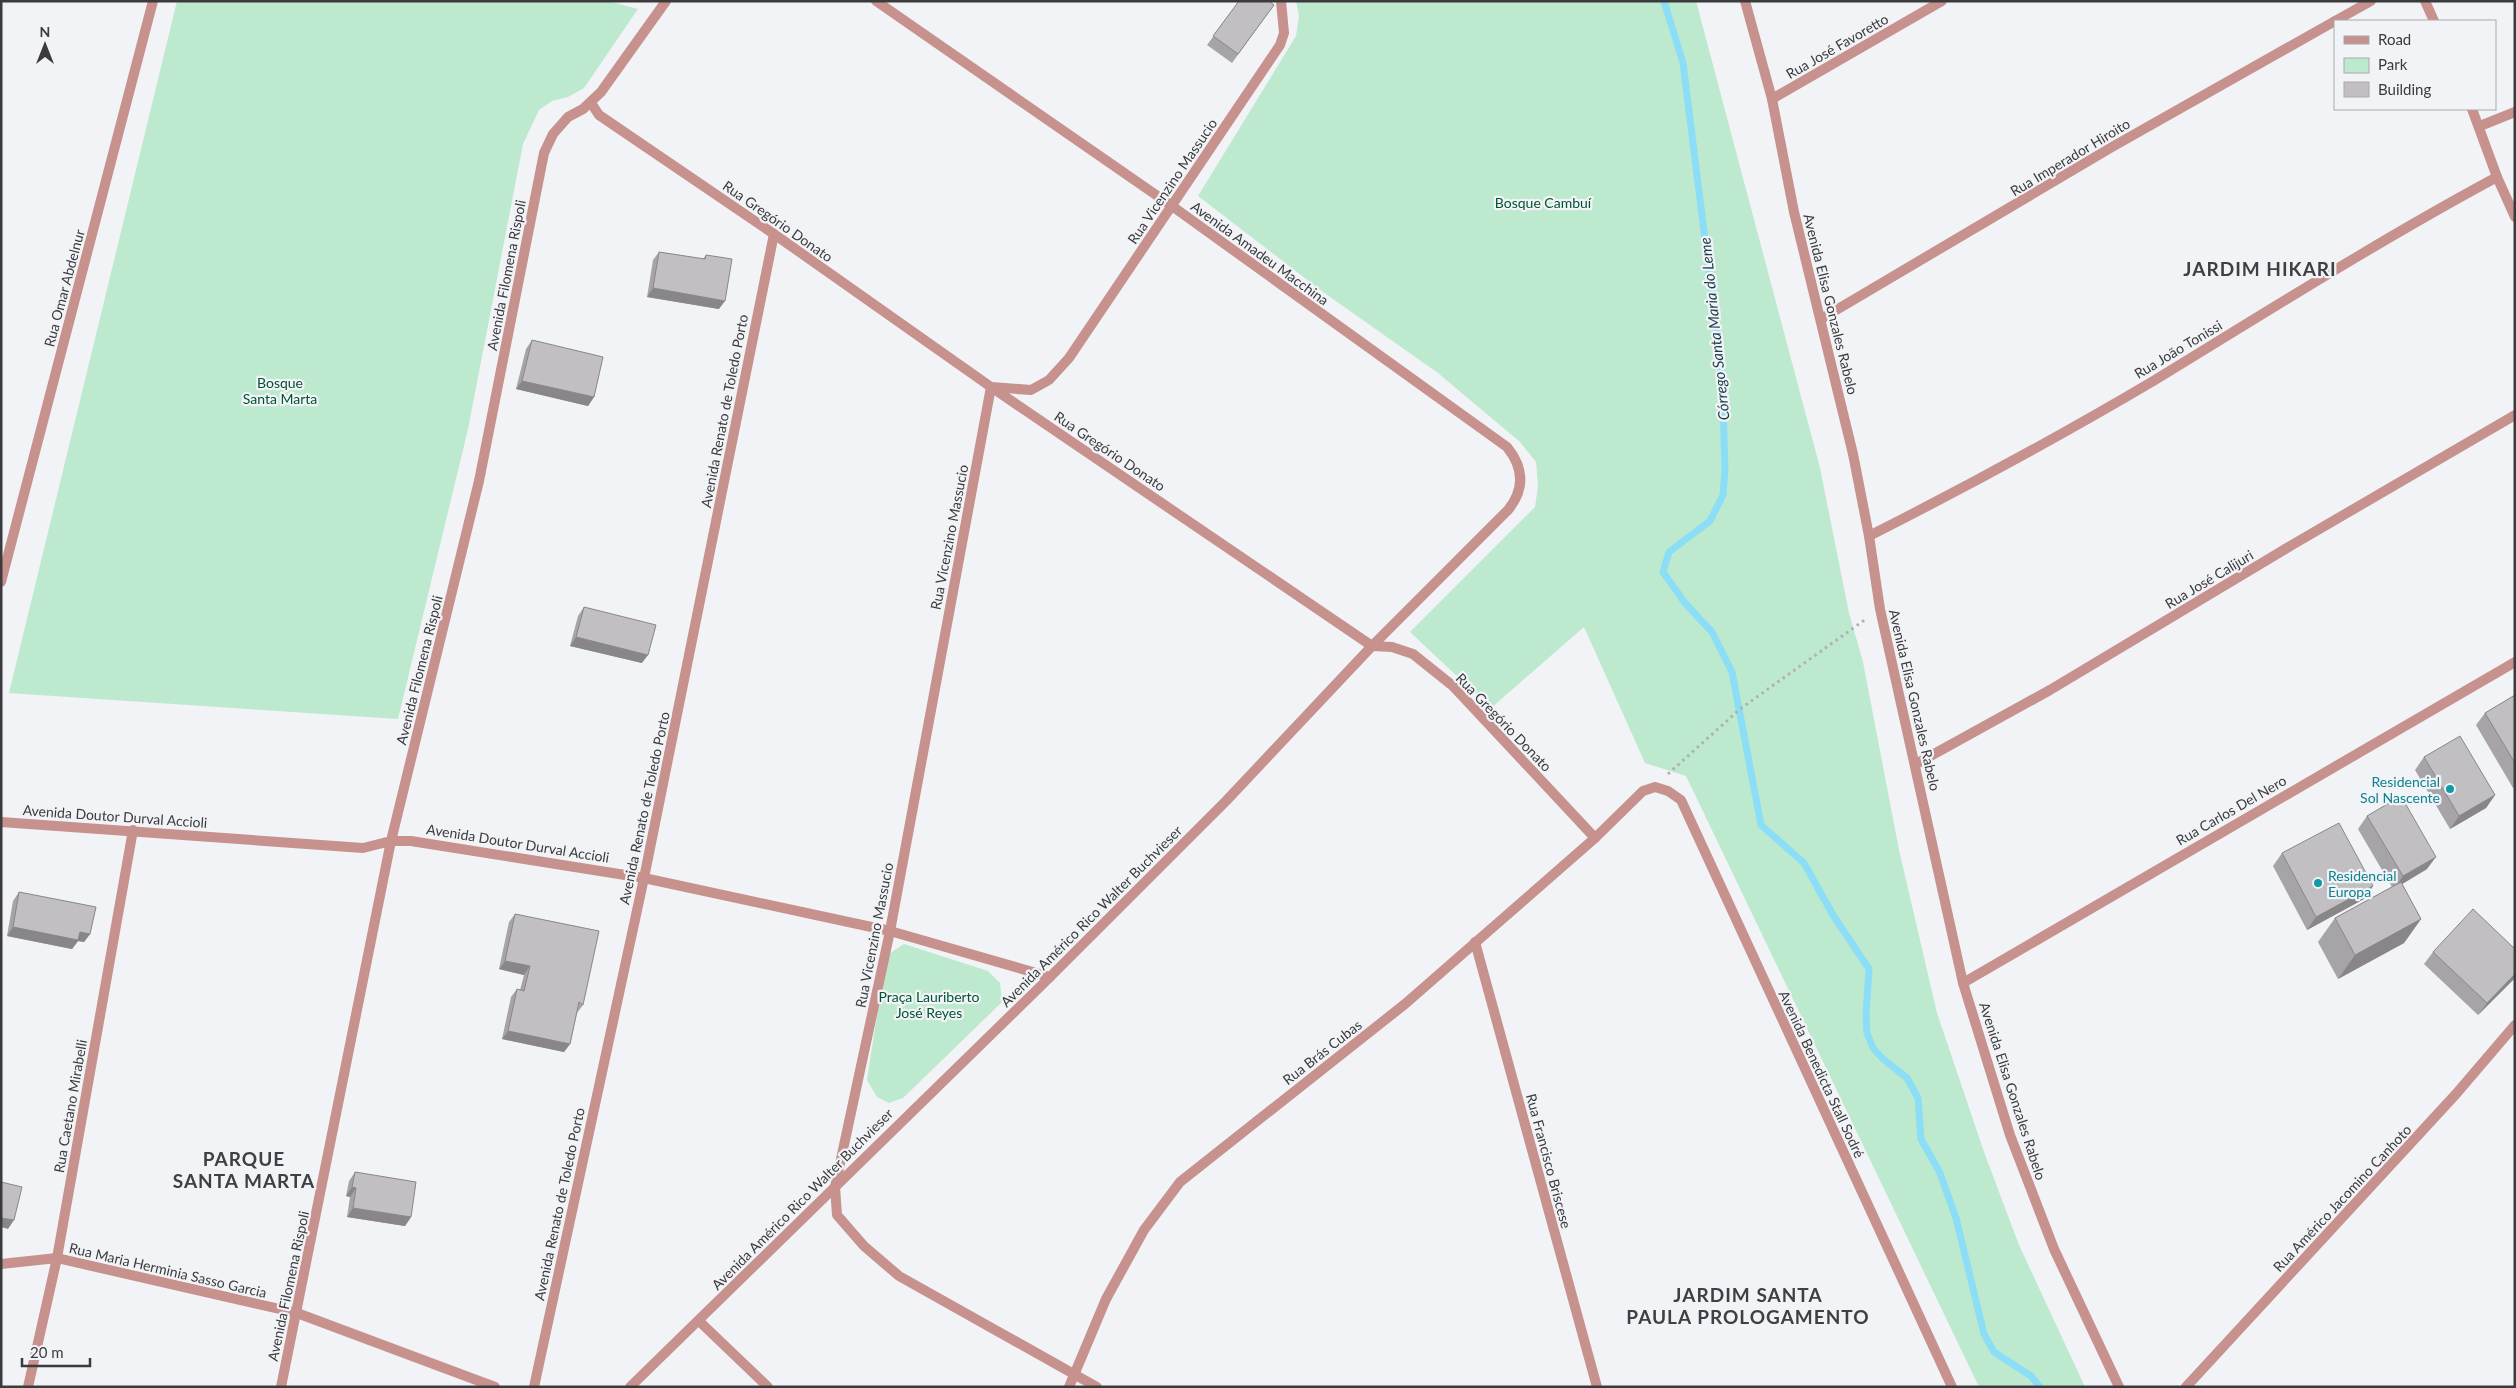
<svg xmlns="http://www.w3.org/2000/svg" width="2516" height="1388" viewBox="0 0 2516 1388" font-family="Lato,sans-serif">
	<style>
		.green { fill: #bde9ce }
		.lines { fill: none; stroke-linecap: round; stroke-linejoin: round }
		.stream { stroke: #8cdef7; stroke-width: 7 }
		.path { stroke: #afb0b3; stroke-width: 3; stroke-dasharray: 2.5 4; stroke-linecap: butt }
		.minor { stroke: #c7918d; stroke-width: 10 }
		.wall { fill: #a7a4a7 }
		.shaded-wall { fill: #888688 }
		.building { fill: #c2bfc2; stroke: #888688 }
		.culture-dot { fill: #0f9aa8; stroke: #f1f3f7; stroke-width: 2 }
		.labels { text-anchor: middle; dominant-baseline: central; stroke-width: 4.5; stroke-linejoin: round; paint-order: stroke }
		.street-label { font-size: 14px; fill: #3b3b3d; stroke: #f1f3f7 }
		.park-label { font-size: 14px; fill: #005431; stroke: #f1f3f7 }
		.culture-label { font-size: 14px; fill: #0d838f; stroke: #f1f3f7; text-anchor: end }
		.water-label { font-size: 15px; font-style: italic; fill: #183e49; stroke: #f1f3f7 }
		.district-label { font-size: 19px; font-weight: bold; letter-spacing: 1px; fill: #3e4043; stroke: #f1f3f7 }
	</style>
	<rect width="100%" height="100%" fill="#f1f3f7"/>
	<g class="green">
		<path d="M177,1H608L638,9L584,88L568,97L552,101L539,110L523,144L468,429L398,719L9,693Z"/>
		<path d="M1296,1H1696L1820,468L1849,613L1863,662L1899,850L1937,1013L1984,1152L2019,1245L2085,1387H1979L1686,776L1645,763L1584,627L1491,708L1410,632L1535,507L1538,486L1536,462L1520,442L1438,373L1323,292L1198,196L1296,36L1299,16Z"/>
		<path d="M904,944L988,971L1000,983L1002,1002L903,1098L889,1103L877,1097L867,1080L886,956Z"/>
	</g>
	<g class="lines">
		<path class="stream" d="M1664,1L1683,63L1722,376L1725,469L1723,495L1710,521L1669,552L1663,572L1685,603L1712,632L1732,672L1761,825L1804,863L1833,915L1869,969L1866,1015L1867,1033L1873,1048L1883,1059L1907,1078L1918,1098L1921,1139L1940,1173L1956,1218L1984,1334L1994,1352L2031,1376L2040,1387"/>
		<path class="path" d="M1668,774L1740,709L1866,619"/>
		<g class="minor">
			<path d="M1745,1L1772,99L1794,212L1853,454L1869,536L1880,609L1963,983L2010,1135L2054,1249L2119,1387"/>
			<path d="M2425,1L2434,21"/>
			<path d="M2335,21L2371,1"/>
			<path d="M1772,99L1942,1"/>
			<path d="M591,103L599,115L774,234L991,387L1372,646L1392,647L1413,654L1453,686L1595,838"/>
			<path d="M2472,109L2497,177L2515,217"/>
			<path d="M2480,126L2515,112"/>
			<path d="M1821,319L2112,147L2335,21"/>
			<path d="M1869,536C1966,487 2062,435 2155,380C2268,311 2380,240 2497,177"/>
			<path d="M1,582L153,1"/>
			<path d="M1916,764L2050,690L2292,545L2515,415"/>
			<path d="M1,822L363,848L391,841H411L644,878L890,931L1050,977"/>
			<path d="M1475,942L1597,1387"/>
			<path d="M1963,983L2515,662"/>
			<path d="M1,1264L57,1258L297,1313L495,1387"/>
			<path d="M699,1321L768,1387"/>
			<path d="M28,1387L57,1258L133,830"/>
			<path d="M281,1387L391,841L479,481L544,153L553,134L568,117L583,109L601,92L666,1"/>
			<path d="M534,1387L644,878L774,234"/>
			<path d="M630,1387L1050,977L1226,801L1372,646L1508,510C1525,489 1524,468 1507,447L1172,206L876,1"/>
			<path d="M1069,1387L1106,1299L1144,1230L1180,1182L1405,1004L1595,838L1643,791L1655,787L1668,791L1681,800L1952,1387"/>
			<path d="M1097,1387L899,1276L864,1246L837,1215L835,1187L890,931L991,387L1031,390L1049,380L1069,358L1280,45L1284,33L1281,1"/>
			<path d="M2186,1387L2456,1094L2515,1025"/>
		</g>
	</g>
	<g class="wall">
		<path d="M1236,1H1269L1274,5L1232,63L1207,45L1238,3Z"/>
		<path d="M659,252L703,259L706,255L719,309L647,297L653,260Z"/>
		<path d="M532,340L594,397L588,406L516,389L526,349Z"/>
		<path d="M584,607L642,663L570,646L578,616Z"/>
		<path d="M2515,695V787L2513,788L2476,725L2485,713Z"/>
		<path d="M2424,757L2495,795L2486,808L2450,829L2415,770Z"/>
		<path d="M2367,816L2427,869L2402,884L2421,919L2404,943L2338,979L2318,942L2335,918L2392,887L2358,829Z"/>
		<path d="M2282,853L2373,886L2364,899L2307,930L2273,866Z"/>
		<path d="M19,892L90,934L84,942L78,941L72,949L7,936L13,901Z"/>
		<path d="M515,914L583,1005L577,1013L570,1044L564,1052L502,1039L511,997L517,989L520,990L524,975L499,969L509,922Z"/>
		<path d="M2433,952L2515,978L2478,1015L2424,964Z"/>
		<path d="M355,1172L411,1217L405,1226L347,1217L350,1197L346,1196L349,1181Z"/>
	</g>
	<g class="shaded-wall">
		<path d="M653,288L725,301L719,309L647,297Z"/>
		<path d="M522,381L594,397L588,406L516,389Z"/>
		<path d="M576,637L648,655L642,663L570,646Z"/>
		<path d="M2495,795L2486,808L2450,829L2459,816Z"/>
		<path d="M2436,857L2427,869L2394,889L2403,876Z"/>
		<path d="M2373,886L2364,899L2307,930L2316,917Z"/>
		<path d="M2421,919L2404,943L2338,979L2355,955Z"/>
		<path d="M13,927L80,932L90,934L84,942L78,941L72,949L7,936Z"/>
		<path d="M505,961L530,966L524,975L499,969Z"/>
		<path d="M2515,974V978L2478,1015L2487,1003Z"/>
		<path d="M508,1031L570,1044L564,1052L502,1039Z"/>
		<path d="M352,1187L356,1188L350,1197L346,1196Z"/>
		<path d="M353,1208L411,1217L405,1226L347,1217Z"/>
		<path d="M1,1218L14,1220L8,1229L1,1227Z"/>
	</g>
	<g class="building">
		<path d="M1239,1H1269L1274,5L1238,54L1213,36Z"/>
		<path d="M659,252L705,259L706,255L732,259L725,301L653,288Z"/>
		<path d="M532,340L603,357L594,397L522,381Z"/>
		<path d="M584,607L656,625L648,655L576,637Z"/>
		<path d="M2515,695V763L2485,713Z"/>
		<path d="M2460,736L2495,795L2459,816L2424,757Z"/>
		<path d="M2401,796L2436,857L2403,876L2367,816Z"/>
		<path d="M2339,823L2373,886L2316,917L2282,853Z"/>
		<path d="M2401,882L2421,919L2355,955L2335,918Z"/>
		<path d="M19,892L96,907L90,934L80,932L78,940L13,927Z"/>
		<path d="M2473,909L2515,949V974L2487,1003L2433,952Z"/>
		<path d="M515,914L599,931L583,1005L579,1002L570,1044L508,1031L517,989L524,991L530,966L505,961Z"/>
		<path d="M355,1172L416,1182L411,1217L353,1208L356,1188L352,1187Z"/>
		<path d="M1,1182L22,1187L14,1220L1,1218Z"/>
	</g>
	<g class="culture-dot">
		<circle cx="2450" cy="789" r="5"/>
		<circle cx="2318" cy="883" r="5"/>
	</g>
	<g class="labels">
		<g class="street-label">
			<text transform="translate(1837 46) rotate(-30)">Rua José Favoretto</text>
			<text transform="translate(2070 157) rotate(-31)">Rua Imperador Hiroito</text>
			<text transform="translate(1172 181) rotate(-56)">Rua Vicenzino Massucio</text>
			<text transform="translate(778 221) rotate(35)">Rua Gregório Donato</text>
			<text transform="translate(1260 253) rotate(36)">Avenida Amadeu Macchina</text>
			<text transform="translate(506 275) rotate(-79)">Avenida Filomena Rispoli</text>
			<text transform="translate(64 288) rotate(-75)">Rua Omar Abdelnur</text>
			<text transform="translate(1831 304) rotate(76)">Avenida Elisa Gonzales Rabelo</text>
			<text transform="translate(2178 349) rotate(-31)">Rua João Tonissi</text>
			<text transform="translate(724 411) rotate(-79)">Avenida Renato de Toledo Porto</text>
			<text transform="translate(1110 451) rotate(34)">Rua Gregório Donato</text>
			<text transform="translate(949 537) rotate(-79)">Rua Vicenzino Massucio</text>
			<text transform="translate(2209 579) rotate(-31)">Rua José Calijuri</text>
			<text transform="translate(419 670) rotate(-76)">Avenida Filomena Rispoli</text>
			<text transform="translate(1915 700) rotate(77)">Avenida Elisa Gonzales Rabelo</text>
			<text transform="translate(1504 722) rotate(46)">Rua Gregório Donato</text>
			<text transform="translate(644 808) rotate(-78)">Avenida Renato de Toledo Porto</text>
			<text transform="translate(2231 810) rotate(-30)">Rua Carlos Del Nero</text>
			<text transform="translate(115 816) rotate(4)">Avenida Doutor Durval Accioli</text>
			<text transform="translate(518 843) rotate(9)">Avenida Doutor Durval Accioli</text>
			<text transform="translate(1091 916) rotate(-45)">Avenida Américo Rico Walter Buchvieser</text>
			<text transform="translate(874 935) rotate(-79)">Rua Vicenzino Massucio</text>
			<text transform="translate(1322 1052) rotate(-38)">Rua Brás Cubas</text>
			<text transform="translate(1822 1074) rotate(65)">Avenida Benedicta Stall Sodré</text>
			<text transform="translate(2013 1091) rotate(72)">Avenida Elisa Gonzales Rabelo</text>
			<text transform="translate(70 1106) rotate(-80)">Rua Caetano Mirabelli</text>
			<text transform="translate(1549 1161) rotate(75)">Rua Francisco Briscese</text>
			<text transform="translate(2342 1198) rotate(-47)">Rua Américo Jacomino Canhoto</text>
			<text transform="translate(802 1199) rotate(-45)">Avenida Américo Rico Walter Buchvieser</text>
			<text transform="translate(559 1204) rotate(-78)">Avenida Renato de Toledo Porto</text>
			<text transform="translate(168 1270) rotate(13)">Rua Maria Herminia Sasso Garcia</text>
			<text transform="translate(288 1286) rotate(-78)">Avenida Filomena Rispoli</text>
		</g>
		<g class="park-label">
			<text x="1543" y="202">Bosque Cambuí</text>
			<text x="280" y="382">Bosque<tspan x="280" dy="16">Santa Marta</tspan></text>
			<text x="929" y="996">Praça Lauriberto<tspan x="929" dy="16">José Reyes</tspan></text>
		</g>
		<g class="culture-label">
			<text x="2440" y="781">Residencial<tspan x="2440" dy="16">Sol Nascente</tspan></text>
			<text x="2328" y="875" text-anchor="start">Residencial<tspan x="2328" dy="16">Europa</tspan></text>
		</g>
		<g class="water-label">
			<text transform="translate(1714 329) rotate(-96)">Córrego Santa Maria do Leme</text>
		</g>
		<g class="district-label">
			<text x="2260" y="268">JARDIM HIKARI</text>
			<text x="244" y="1158">PARQUE<tspan x="244" dy="22">SANTA MARTA</tspan></text>
			<text x="1748" y="1294">JARDIM SANTA<tspan x="1748" dy="22">PAULA PROLOGAMENTO</tspan></text>
		</g>
	</g>
	<rect width="2516" height="1388" fill="none" stroke="#3b3b3d" stroke-width="5"/>
	<rect x="2334" y="20" width="162" height="90" fill="#f1f3f7" stroke="#a8a9ad"/>
	<rect x="2344" y="36" width="25" height="8" fill="#c7918d" stroke="#a8a9ad"/>
	<text x="2378" y="45" font-size="15" fill="#3b3b3d">Road</text>
	<rect x="2344" y="58" width="25" height="15" fill="#bde9ce" stroke="#a8a9ad"/>
	<text x="2378" y="70" font-size="15" fill="#3b3b3d">Park</text>
	<rect x="2344" y="82" width="25" height="15" fill="#c2bfc2" stroke="#a8a9ad"/>
	<text x="2378" y="95" font-size="15" fill="#3b3b3d">Building</text>
	<g transform="translate(45 45)" stroke="#f1f3f7" stroke-width="4" paint-order="stroke">
	<path d="M0-4L9 19L0 12L-9 19Z" fill="#3b3b3d"/>
	<text y="-8" font-size="14" font-weight="bold" text-anchor="middle" fill="#3b3b3d">N</text>
	</g>
	<path d="M22 1358v8h68v-8" fill="none" stroke="#3b3b3d" stroke-width="2.5"/>
	<text x="30" y="1358" font-size="15" fill="#3b3b3d" stroke="#f1f3f7" stroke-width="4" paint-order="stroke">20 m</text>
</svg>
